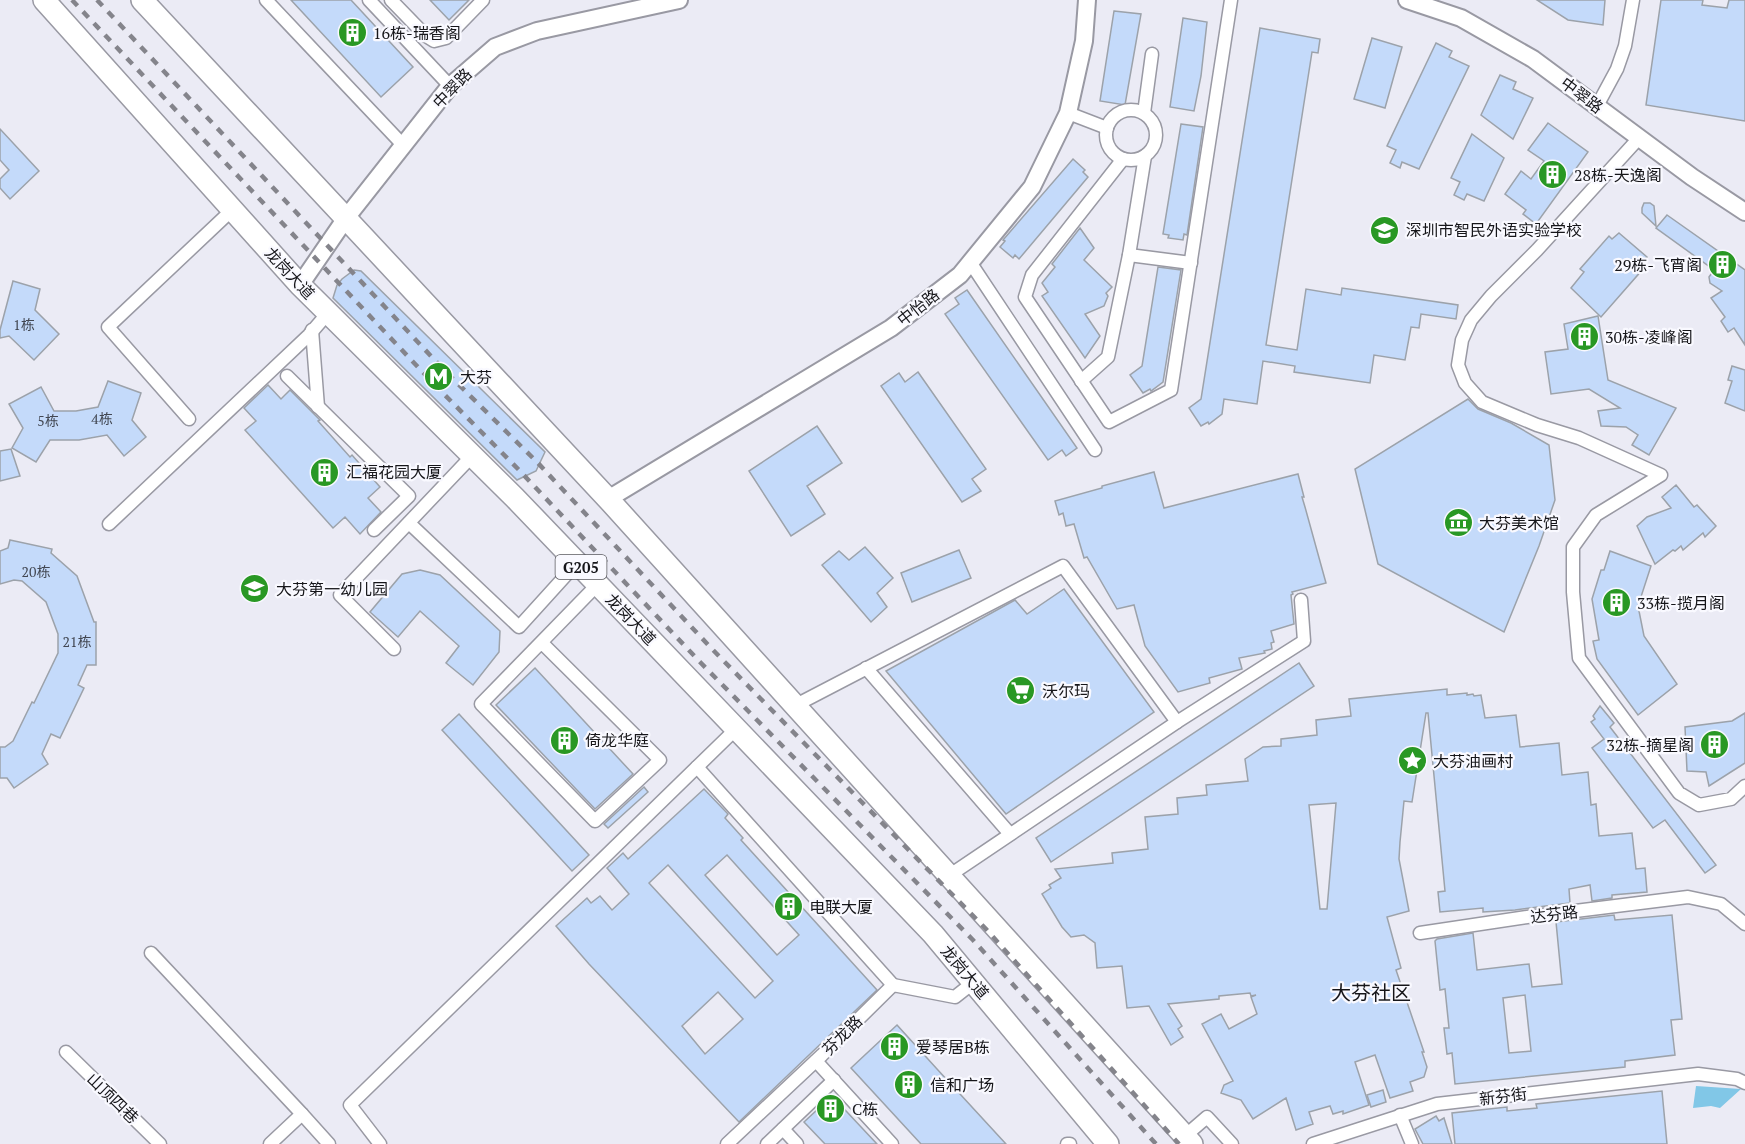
<svg xmlns="http://www.w3.org/2000/svg" width="1745" height="1144" viewBox="0 0 1745 1144" font-family="'PT Serif','Noto Sans SC',serif">
	<style>
		.water { fill: #81c7e7 }
		.building { fill: #c4dafa; stroke: #9ca2aa; stroke-width: 1.5; fill-rule: evenodd }
		.lines { fill: none; stroke-linecap: round; stroke-linejoin: round }
		.street-casing { stroke: #9999a3; stroke-width: 15 }
		.secondary-casing { stroke: #9999a3; stroke-width: 20 }
		.highway-casing { stroke: #9999a3; stroke-width: 24 }
		.street { stroke: #fff; stroke-width: 12 }
		.secondary { stroke: #fff; stroke-width: 16 }
		.highway { stroke: #fff; stroke-width: 21 }
		.rail { stroke: #84848b; stroke-width: 4.5; stroke-dasharray: 8 8; stroke-linecap: butt }
		.labels { text-anchor: middle; dominant-baseline: central; stroke-width: 4.5; stroke-linejoin: round; paint-order: stroke }
		.number-label { font-size: 14px; fill: #424752 }
		.shield { fill: #f9f9ff; stroke: #5a5a5f; stroke-width: 1.5 }
		.shield-label { font-size: 15px; font-weight: bold; fill: #16161a }
		.poi-label { font-size: 16px; fill: #16161a; stroke: #f9f9ff; text-anchor: start }
		.street-label { font-size: 16px; fill: #16161a; stroke: #f9f9ff }
		.quarter-label { font-size: 20px; fill: #16161a; stroke: #f9f9ff }
	</style>
	<rect width="100%" height="100%" fill="#ebebf5"/>
	<path class="water" d="M1696,1086L1741,1089L1720,1108L1711,1106L1693,1108Z"/>
	<g class="building">
		<path d="M291,0H351L413,67L381,97Z"/>
		<path d="M430,0H469L449,20Z"/>
		<path d="M1537,0H1605L1603,25L1568,20Z"/>
		<path d="M1661,0H1703L1702,5L1727,8L1729,0H1745V121L1646,105Z"/>
		<path d="M1114,11L1141,14L1125,105L1100,101Z"/>
		<path d="M1183,18L1207,22L1201,76L1194,111L1170,107Z"/>
		<path d="M1260,28L1320,39L1318,53L1312,52L1266,345L1297,350L1306,289L1341,295L1342,288L1458,305L1456,319L1421,314L1419,328L1411,327L1405,360L1374,355L1370,383L1294,372L1295,366L1263,361L1257,404L1224,399L1222,414L1209,424L1208,422L1201,426L1189,408L1201,399Z"/>
		<path d="M1372,38L1402,47L1385,108L1354,99Z"/>
		<path d="M1436,43L1452,51L1449,57L1469,66L1419,169L1402,162L1400,168L1390,163L1396,150L1387,146Z"/>
		<path d="M1500,75L1516,82L1513,89L1533,98L1513,139L1481,115Z"/>
		<path d="M1548,123L1588,152L1536,224L1523,214L1526,210L1505,194L1521,171L1531,179L1544,161L1528,150Z"/>
		<path d="M1181,124L1203,127L1187,235L1184,234L1183,240L1168,238L1169,235L1163,234Z"/>
		<path d="M0,129L39,171L10,199L0,188V179L9,170L0,160Z"/>
		<path d="M1472,134L1504,158L1484,201L1467,194L1464,200L1454,195L1460,182L1451,178Z"/>
		<path d="M1073,159L1085,170L1083,172L1088,177L1019,259L1015,255L1013,258L1000,247L1005,241L1003,240Z"/>
		<path d="M1644,203H1650L1654,206L1656,226L1642,213V208Z"/>
		<path d="M1667,215L1745,270V345L1734,328L1728,332L1721,321L1725,317L1711,298L1722,291L1710,283L1709,277L1714,270L1656,228Z"/>
		<path d="M1080,228L1094,248L1084,260L1112,287L1106,293L1108,296L1104,306L1085,314L1100,336L1085,358L1042,296L1048,292L1042,283L1055,267L1052,264Z"/>
		<path d="M1619,233L1647,257L1639,266L1643,269L1601,317L1571,288L1584,272L1580,269L1609,236L1612,239Z"/>
		<path d="M1158,267L1181,270L1180,276L1163,382L1151,391L1150,389L1143,393L1130,375L1142,366Z"/>
		<path d="M354,270L361,271L545,452L536,471L517,480L333,298L337,285L342,279Z"/>
		<path d="M13,281L40,289L35,310L59,334L34,360L9,336L0,338V330Z"/>
		<path d="M967,290L1077,448L1066,456L1062,450L1048,460L945,314L959,304L955,298Z"/>
		<path d="M1598,316L1608,380L1676,408L1649,455L1632,445L1638,435L1626,427L1601,426L1598,411L1620,408L1589,389L1551,394L1545,352L1568,349L1564,324Z"/>
		<path d="M1732,366L1745,370V411L1725,403L1732,381L1728,380Z"/>
		<path d="M918,372L986,469L972,479L981,491L962,502L881,386L899,373L905,382Z"/>
		<path d="M108,381L141,393L132,420L146,437L124,456L107,435L79,440H50L36,462L12,448L23,428L9,404L41,387L54,411H76L98,407Z"/>
		<path d="M268,385L281,399L290,390L320,420L318,421L350,457L352,455L380,487L368,498L381,512L360,534L345,517L333,528L245,430L256,421L244,408Z"/>
		<path d="M1468,399L1478,409L1511,423L1549,445L1555,500L1539,546L1504,632L1378,564L1355,469Z"/>
		<path d="M817,426L842,463L807,486L825,514L791,536L749,471Z"/>
		<path d="M11,449L20,476L0,481V451Z"/>
		<path d="M1154,472L1164,508L1298,474L1304,497H1302L1305,507L1326,583L1292,592L1293,594L1291,595L1294,624L1271,631L1274,642L1271,643L1272,649L1264,651L1265,653L1239,658L1242,669L1209,678L1210,683L1178,692L1145,646L1134,605L1117,609L1087,557L1084,558L1074,524L1066,526L1063,513L1059,515L1055,501L1102,488V486Z"/>
		<path d="M1676,485L1694,507L1697,505L1716,526L1705,537L1703,533L1683,550L1681,546L1675,551L1673,550L1655,564L1637,526L1647,517L1671,508L1662,497Z"/>
		<path d="M10,540L52,549L51,553L77,576L94,622H96V665H87L78,685L84,688L60,738L51,734L42,754L48,764L14,788L7,778H0V747H5L13,741L32,702L34,703L58,653V634L46,602L22,581L14,580L0,584V551L8,548Z"/>
		<path d="M865,547L893,578L877,593L887,607L871,622L822,565L839,551L849,560Z"/>
		<path d="M959,550L971,578L912,602L901,573Z"/>
		<path d="M1610,551L1651,566L1638,606L1644,636L1677,684L1638,715L1597,659L1593,641L1599,640L1592,599L1601,570H1604Z"/>
		<path d="M420,570L440,575L500,631L499,652L473,685L446,663L459,646L420,611L398,637L370,612L402,574Z"/>
		<path d="M1064,589L1154,712L1006,814L886,671L1015,600L1027,614Z"/>
		<path d="M1299,663L1314,686L1051,862L1036,838Z"/>
		<path d="M535,668L633,774L595,809L496,705Z"/>
		<path d="M1447,689V695L1467,693V695L1473,694L1474,696L1481,695L1485,718L1516,715L1520,747L1559,743L1562,775L1588,772L1591,805L1596,804L1599,836L1632,833L1636,869L1645,868L1647,892L1612,895V898L1592,901L1590,885L1569,889L1570,903L1515,910L1483,912V908L1440,912L1438,892L1445,891L1428,713H1426L1412,802L1404,801L1400,842L1399,859L1409,911L1387,917L1401,968L1396,970L1424,1052H1422L1427,1067L1424,1077L1410,1082L1413,1091L1390,1098L1375,1055L1355,1062L1369,1105L1343,1114V1111L1333,1114L1330,1106L1309,1112L1313,1124L1296,1130L1286,1098L1253,1119L1241,1100L1221,1093L1224,1085L1233,1081L1202,1024L1221,1014L1229,1029L1257,1014L1251,997L1256,995L1251,996L1250,993L1219,996V999L1168,1004L1182,1026L1178,1029L1183,1037L1171,1045L1149,1006L1127,1008L1122,966L1097,968L1095,943L1084,935L1071,937L1062,927L1042,894L1051,888L1049,885L1061,878L1055,869L1113,863L1112,853L1148,849L1145,817L1178,814L1177,798L1207,795L1206,785L1248,781L1245,759L1263,747L1281,746V739L1317,735L1316,720L1351,716L1349,699ZM1336,803L1327,909H1320L1309,805Z"/>
		<path d="M1600,706L1614,723L1610,727L1716,865L1705,873L1665,820L1653,828L1592,748L1604,739L1591,722L1595,719L1593,716Z"/>
		<path d="M1745,713V763L1709,786L1706,772L1687,771L1685,727L1732,721Z"/>
		<path d="M459,714L589,855L572,871L442,730Z"/>
		<path d="M644,787L648,792L608,828L604,824Z"/>
		<path d="M704,789L728,814L725,818L743,838L741,840L877,990L739,1122L589,964L556,926L587,898L591,903L600,896L612,910L629,894L607,868L623,853L628,859ZM727,855L799,935L777,955L705,875ZM668,865L773,981L755,998L649,883ZM718,992L743,1019L705,1054L682,1026Z"/>
		<path d="M1614,915L1615,920L1672,915L1682,1019L1671,1020L1675,1055L1625,1061V1067L1455,1084L1452,1053L1447,1054L1444,1028H1449L1445,989L1440,990L1435,941L1437,939L1473,933L1477,970L1529,964L1532,987L1562,984L1556,922ZM1525,995L1531,1051L1509,1053L1503,998Z"/>
		<path d="M897,1025L937,1069L1006,1144H921L851,1068Z"/>
		<path d="M1383,1090L1386,1102L1371,1107L1367,1095Z"/>
		<path d="M1662,1091L1667,1144H1455L1452,1113L1507,1107V1111L1537,1108L1536,1104Z"/>
		<path d="M832,1096L877,1144H825L804,1122Z"/>
		<path d="M1436,1116L1439,1121L1444,1118L1452,1144H1423L1415,1129Z"/>
	</g>
	<g class="lines">
		<defs>
			<g id="street">
				<path d="M266,0L403,145"/>
				<path d="M369,0L450,86"/>
				<path d="M391,0L426,36L434,41L446,38L483,0"/>
				<path d="M1597,106L1617,69L1625,46L1633,0"/>
				<circle cx="1131" cy="135" r="25"/>
				<path d="M1068,113L1107,128"/>
				<path d="M1144,113L1152,54"/>
				<path d="M1639,138L1537,250L1491,296L1471,320L1462,340L1458,365L1465,383L1482,402L1537,425L1579,438L1661,475L1596,515L1573,547V592L1579,658L1679,793L1699,805L1731,799L1745,786"/>
				<path d="M1123,159L1032,275L1025,297L1109,422L1171,390L1231,0"/>
				<path d="M1129,255L1191,263"/>
				<path d="M970,262L1095,450"/>
				<path d="M312,330L318,407"/>
				<path d="M287,376L409,496L374,530"/>
				<path d="M1081,381L1108,357L1129,255L1145,156"/>
				<path d="M189,419L108,327L232,210"/>
				<path d="M409,523L519,627L577,563"/>
				<path d="M109,524L309,335L328,313"/>
				<path d="M542,643L660,760L595,821L481,704L598,584"/>
				<path d="M394,649L340,595L472,456"/>
				<path d="M866,668L1010,834"/>
				<path d="M796,705L1063,566L1177,722L950,875"/>
				<path d="M1177,722L1304,641L1301,600"/>
				<path d="M697,767L893,985"/>
				<path d="M1420,933L1527,917L1688,897L1721,904L1745,924"/>
				<path d="M151,953L302,1114"/>
				<path d="M66,1052L160,1144"/>
				<path d="M816,1061L892,1144"/>
				<path d="M1400,1115L1412,1144"/>
				<path d="M783,1129L797,1144"/>
				<path d="M1185,1136L1207,1117L1232,1144"/>
				<path d="M270,1144L302,1114L329,1144"/>
				<path d="M380,1144L350,1105L737,728"/>
				<path d="M727,1144L822,1055L893,985L955,997L974,982"/>
				<path d="M767,1144L834,1080"/>
				<path d="M1067,1144H1070"/>
				<path d="M1313,1144L1437,1104L1698,1074L1737,1079L1745,1083"/>
			</g>
			<g id="secondary">
				<path d="M1407,0L1461,18L1533,59L1692,177L1745,212"/>
				<path d="M300,285L346,218L450,86L495,47L537,31L679,0"/>
				<path d="M608,499L891,328L960,275L1032,187L1068,113L1084,41L1087,0"/>
			</g>
			<g id="highway">
				<path d="M44,0L300,285L515,498L933,934L1108,1144"/>
				<path d="M142,0L608,499L1192,1144"/>
			</g>
		</defs>
		<use href="#street" class="street-casing"/>
		<use href="#secondary" class="secondary-casing"/>
		<use href="#highway" class="highway-casing"/>
		<use href="#street" class="street"/>
		<use href="#secondary" class="secondary"/>
		<use href="#highway" class="highway"/>
		<g class="rail">
			<path d="M72,0L433,383L519,470L700,662L973,940L1156,1144"/>
			<path d="M97,0L445,371L537,462L713,650L985,928L1179,1144"/>
		</g>
	</g>
	<defs>
		<symbol id="building-disc" viewBox="-11 -11 22 22"><circle r="9.5" fill="#299824" stroke="#f9f9ff"/><path d="M-4-6H4V6H1V3H-1V6H-4ZM-2.5-4.3h1.7v1.8h-1.7ZM.8-4.3h1.7v1.8H.8ZM-2.5-1h1.7V.8h-1.7ZM.8-1h1.7V.8H.8Z" fill="#fff"/></symbol>
		<symbol id="school-disc" viewBox="-11 -11 22 22"><circle r="9.5" fill="#299824" stroke="#f9f9ff"/><path d="M0-5L7-2L0 1L-7-2ZM-4 1L0 2.5L4 1V4Q0 6-4 4Z" fill="#fff"/></symbol>
		<symbol id="metro-disc" viewBox="-11 -11 22 22"><circle r="9.5" fill="#299824" stroke="#f9f9ff"/><path d="M-5.5 5V-5H-3L0 0L3-5H5.5V5H3V-.5L0 4L-3-.5V5Z" fill="#fff"/></symbol>
		<symbol id="museum-disc" viewBox="-11 -11 22 22"><circle r="9.5" fill="#299824" stroke="#f9f9ff"/><path d="M0-6L6-3V-2H-6V-3ZM-5-1h2V3h-2ZM-1-1h2V3h-2ZM3-1h2V3H3ZM-6 4H6V6H-6Z" fill="#fff"/></symbol>
		<symbol id="supermarket-disc" viewBox="-11 -11 22 22"><circle r="9.5" fill="#299824" stroke="#f9f9ff"/><path d="M-6-5.5h2.5l.6 2H6L4.5 2H-2.5L-4.4-4H-6ZM-1.5 3.2a1.3 1.3 0 1 0 .1 0ZM3 3.2a1.3 1.3 0 1 0 .1 0Z" fill="#fff"/></symbol>
		<symbol id="sight-disc" viewBox="-11 -11 22 22"><circle r="9.5" fill="#299824" stroke="#f9f9ff"/><path d="M0-6L1.8-2.2L6-1.7L2.9 1.2L3.7 5.4L0 3.3L-3.7 5.4L-2.9 1.2L-6-1.7L-1.8-2.2Z" fill="#fff"/></symbol>
	</defs>
	<g fill-rule="evenodd">
		<use href="#building-disc" x="336" y="16" width="33" height="33"/>
		<use href="#building-disc" x="1536" y="158" width="33" height="33"/>
		<use href="#school-disc" x="1368" y="214" width="33" height="33"/>
		<use href="#building-disc" x="1706" y="248" width="33" height="33"/>
		<use href="#building-disc" x="1568" y="320" width="33" height="33"/>
		<use href="#metro-disc" x="422" y="360" width="33" height="33"/>
		<use href="#building-disc" x="308" y="456" width="33" height="33"/>
		<use href="#museum-disc" x="1442" y="506" width="33" height="33"/>
		<use href="#school-disc" x="238" y="572" width="33" height="33"/>
		<use href="#building-disc" x="1600" y="586" width="33" height="33"/>
		<use href="#supermarket-disc" x="1004" y="674" width="33" height="33"/>
		<use href="#building-disc" x="548" y="724" width="33" height="33"/>
		<use href="#building-disc" x="1698" y="728" width="33" height="33"/>
		<use href="#sight-disc" x="1396" y="744" width="33" height="33"/>
		<use href="#building-disc" x="772" y="890" width="33" height="33"/>
		<use href="#building-disc" x="878" y="1030" width="33" height="33"/>
		<use href="#building-disc" x="892" y="1068" width="33" height="33"/>
		<use href="#building-disc" x="814" y="1092" width="33" height="33"/>
	</g>
	<g class="labels">
		<g class="number-label">
			<text x="24" y="324">1栋</text>
			<text x="102" y="418">4栋</text>
			<text x="48" y="420">5栋</text>
			<text x="36" y="571">20栋</text>
			<text x="77" y="641">21栋</text>
		</g>
		<rect class="shield" x="555.5" y="555" width="51" height="24" rx="4.5"/>
		<g class="shield-label">
			<text x="581" y="567">G205</text>
		</g>
		<g class="poi-label">
			<text x="373" y="33">16栋-瑞香阁</text>
			<text x="1574" y="175">28栋-天逸阁</text>
			<text x="1406" y="230">深圳市智民外语实验学校</text>
			<text x="1702" y="265" text-anchor="end">29栋-飞宵阁</text>
			<text x="1605" y="337">30栋-凌峰阁</text>
			<text x="460" y="377">大芬</text>
			<text x="346" y="472">汇福花园大厦</text>
			<text x="1479" y="523">大芬美术馆</text>
			<text x="276" y="589">大芬第一幼儿园</text>
			<text x="1637" y="603">33栋-揽月阁</text>
			<text x="1042" y="691">沃尔玛</text>
			<text x="585" y="740">倚龙华庭</text>
			<text x="1694" y="745" text-anchor="end">32栋-摘星阁</text>
			<text x="1433" y="761">大芬油画村</text>
			<text x="809" y="907">电联大厦</text>
			<text x="916" y="1047">爱琴居B栋</text>
			<text x="930" y="1085">信和广场</text>
			<text x="852" y="1109">C栋</text>
		</g>
		<g class="street-label">
			<text transform="translate(452 88) rotate(-46)">中翠路</text>
			<text transform="translate(1582 95) rotate(37)">中翠路</text>
			<text transform="translate(290 273) rotate(47)">龙岗大道</text>
			<text transform="translate(918 307) rotate(-38)">中怡路</text>
			<text transform="translate(631 619) rotate(46)">龙岗大道</text>
			<text transform="translate(1554 914) rotate(-7)">达芬路</text>
			<text transform="translate(965 972) rotate(50)">龙岗大道</text>
			<text transform="translate(842 1035) rotate(-45)">芬龙路</text>
			<text transform="translate(1503 1096) rotate(-7)">新芬街</text>
			<text transform="translate(113 1098) rotate(44)">山顶四巷</text>
		</g>
		<g class="quarter-label">
			<text x="1371" y="992">大芬社区</text>
		</g>
	</g>
</svg>
